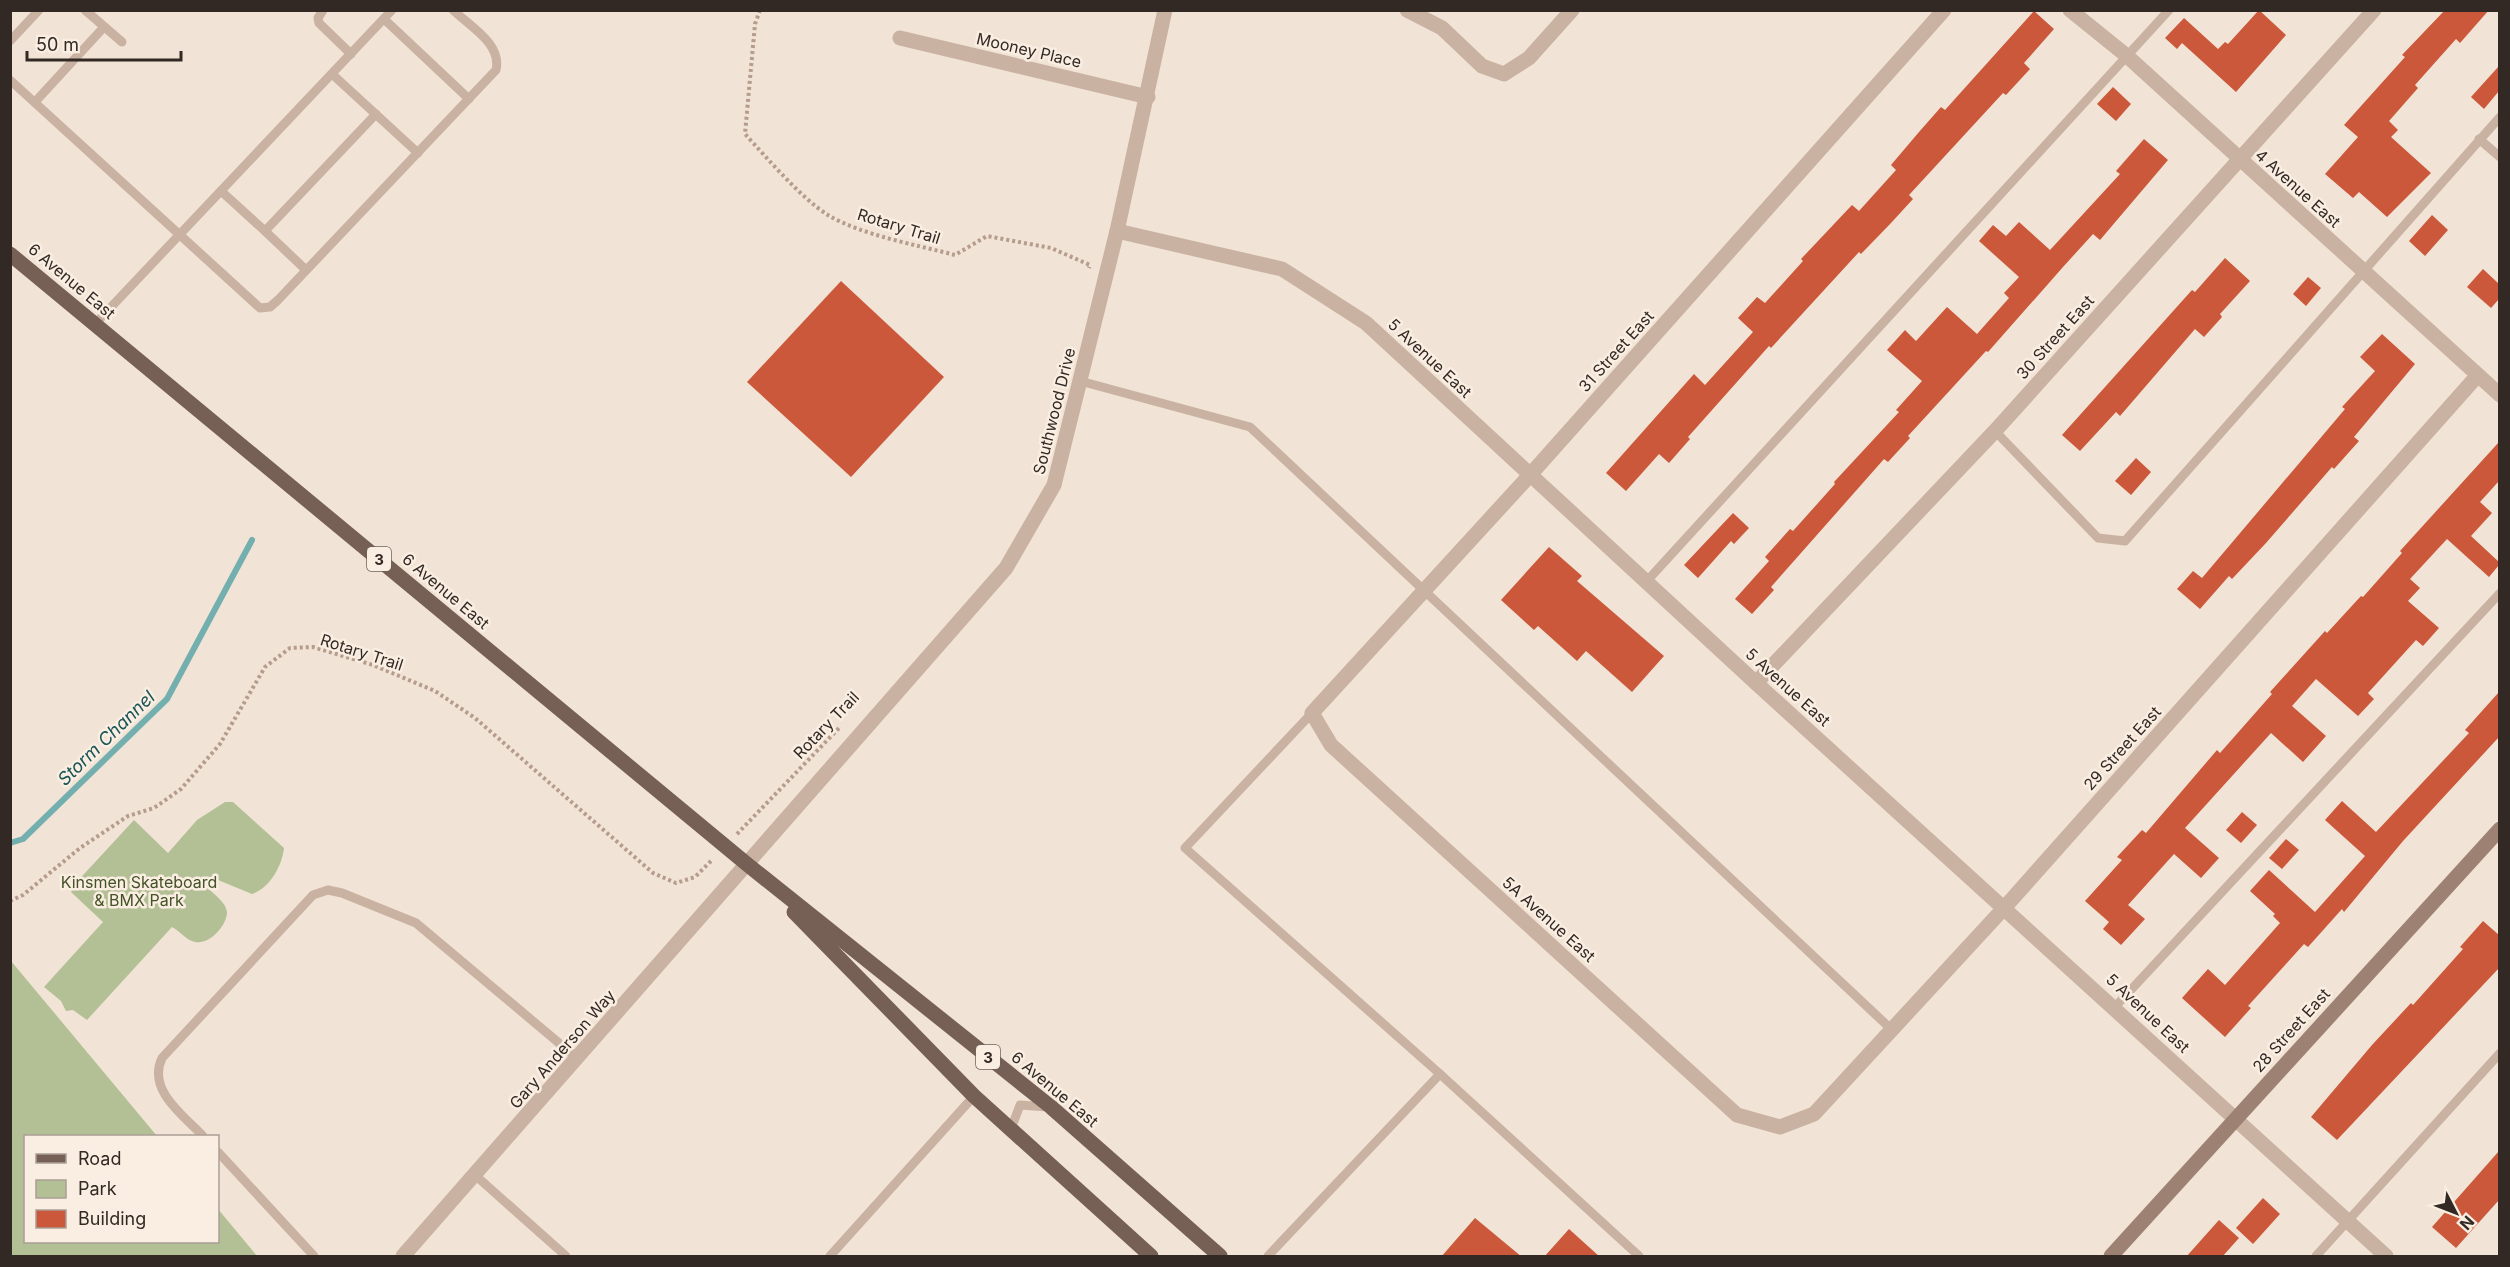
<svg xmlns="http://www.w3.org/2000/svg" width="2510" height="1267" viewBox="0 0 2510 1267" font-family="Inter,sans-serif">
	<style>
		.green { fill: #b3c095 }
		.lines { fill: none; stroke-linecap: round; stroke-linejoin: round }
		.stream { stroke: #74afaf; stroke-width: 6 }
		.building { fill: #cb583a }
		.path { stroke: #b59c8c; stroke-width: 4; stroke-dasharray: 3 3; stroke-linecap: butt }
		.lane { stroke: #c9b2a1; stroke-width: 9 }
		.street { stroke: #c9b2a1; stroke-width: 15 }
		.secondary { stroke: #9d8173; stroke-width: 15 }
		.primary { stroke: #765f55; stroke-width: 15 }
		.labels { text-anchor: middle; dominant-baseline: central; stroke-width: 5; stroke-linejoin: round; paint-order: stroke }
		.shield { fill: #f9eee1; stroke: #6e645d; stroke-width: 1.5 }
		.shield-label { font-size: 15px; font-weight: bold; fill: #332924 }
		.street-label { font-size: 16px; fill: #332924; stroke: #f9eee1 }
		.park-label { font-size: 16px; fill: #445227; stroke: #f9eee1 }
		.water-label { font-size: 18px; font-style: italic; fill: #195456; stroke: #f9eee1 }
	</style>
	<rect width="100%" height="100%" fill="#f1e3d5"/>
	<g class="green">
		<path d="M225,802H233L284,848C282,866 270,888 252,894L218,880L210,890C216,896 226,903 227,912C227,926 209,945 195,942C186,940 180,931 172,927L87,1020L73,1010L66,1011L61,1001L44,987L103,922L71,892L73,886L134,820L168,853L197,820Z"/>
		<path d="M11,961L157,1136H26V1242H218V1209L257,1256H11Z"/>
	</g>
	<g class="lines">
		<path class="stream" d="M10,843L23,839L167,699L252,540"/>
	</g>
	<g class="building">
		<path d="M2259,10L2286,35L2236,92L2182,43L2177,49L2165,38L2184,18L2218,49L2225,42L2228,44Z"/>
		<path d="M2445,10H2489L2460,43L2456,39L2415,85L2418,88L2389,121L2398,130L2391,137L2431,173L2387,217L2359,192L2353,198L2325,174L2358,137L2344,125L2405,57L2402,55Z"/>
		<path d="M2034,11L2054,29L2024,63L2030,69L2006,95L2003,93L1909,195L1913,199L1891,223L1861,254L1859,252L1771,348L1769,346L1688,437L1690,439L1669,463L1659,454L1626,491L1606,473L1694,374L1705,385L1753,332L1738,318L1757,297L1765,303L1803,261L1801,259L1852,205L1859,211L1896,170L1891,165L1919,132L1941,107L1945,110Z"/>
		<path d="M2499,66V91L2484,109L2471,97Z"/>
		<path d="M2113,87L2131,104L2116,121L2097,104Z"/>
		<path d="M2144,139L2168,160L2100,240L2093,234L2063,267L1988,352L1986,351L1908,436L1910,438L1888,462L1884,459L1771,587L1774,590L1752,614L1735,599L1769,561L1765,557L1790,529L1793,531L1835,484L1834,482L1899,412L1896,410L1922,381L1887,350L1905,330L1916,341L1947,307L1977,334L2009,298L2004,293L2019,277L1979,241L1993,225L2006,236L2019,222L2050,250L2120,174L2116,171Z"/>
		<path d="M2432,215L2448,230L2425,256L2409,241Z"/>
		<path d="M2225,258L2250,281L2220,314L2222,317L2204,337L2195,329L2120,416L2116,412L2080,451L2062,435L2192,290L2195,292Z"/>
		<path d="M2483,269L2499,284V299L2491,308L2467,287Z"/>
		<path d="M2308,277L2321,288L2306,306L2293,294Z"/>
		<path d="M841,281L944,377L851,477L747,382Z"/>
		<path d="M2382,334L2415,364L2354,437L2359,441L2334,469L2332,467L2266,543L2232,579L2229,576L2200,609L2177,589L2193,571L2202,578L2345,409L2342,407L2375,371L2360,357Z"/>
		<path d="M2499,442V481L2480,502L2492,513L2471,536L2499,562V565L2489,577L2447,539L2410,579L2420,588L2408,601L2439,628L2423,646L2416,640L2368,693L2374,699L2358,716L2316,679L2292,706L2326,736L2303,762L2271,733L2185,828L2219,858L2201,878L2174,854L2128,905L2145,919L2121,945L2103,929L2109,922L2085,901L2122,860L2117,857L2142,830L2146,833L2217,750L2220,753L2272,694L2270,692L2325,631L2327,633L2361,596L2363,597L2402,553L2400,551Z"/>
		<path d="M2136,458L2151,472L2131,495L2115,481Z"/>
		<path d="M1733,513L1749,528L1734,544L1731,541L1698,578L1684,565Z"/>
		<path d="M1549,547L1582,576L1577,581L1664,656L1632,692L1586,651L1577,661L1538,626L1534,630L1501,600Z"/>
		<path d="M2499,692V737L2403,841L2344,912L2342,909L2308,947L2304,944L2248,1006L2251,1008L2225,1037L2182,998L2208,969L2225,985L2280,923L2273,916L2275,914L2250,891L2269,870L2315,912L2365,856L2325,820L2342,801L2376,832L2469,733L2465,730Z"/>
		<path d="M2242,812L2257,825L2241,843L2226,830Z"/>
		<path d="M2286,839L2299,850L2282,869L2269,858Z"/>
		<path d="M2483,921L2499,935V968L2337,1140L2311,1117L2372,1045L2411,1003L2413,1005L2463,949L2460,947Z"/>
		<path d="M2499,1151V1200L2456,1248L2432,1227Z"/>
		<path d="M2263,1198L2280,1214L2253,1244L2236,1228Z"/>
		<path d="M1475,1218L1522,1257H1441Z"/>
		<path d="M2219,1220L2239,1238L2222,1257H2186Z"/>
		<path d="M1569,1229L1600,1257H1544Z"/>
	</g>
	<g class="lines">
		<g class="path">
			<path d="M760,10L755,24L745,134C767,158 802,199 828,215C861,235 917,245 955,255L987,236L1051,248L1090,265L1089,268"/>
			<path d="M737,834L840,727"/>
			<path d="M10,901L23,895L80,848L128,816L154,808L181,789L220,744L265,667L290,648L313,647L373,665L435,691L475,718L653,873L676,883L695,877L713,859"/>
		</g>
		<g class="lane">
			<path d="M85,10L122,42"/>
			<path d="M323,10L318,18L319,23L351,54"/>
			<path d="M384,19L469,99"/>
			<path d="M10,41L39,10"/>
			<path d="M332,74L418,153"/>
			<path d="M10,80L260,308L270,307L278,300L496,70C502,44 471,27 453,10"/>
			<path d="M35,102L104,27"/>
			<path d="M2479,139L2500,157"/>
			<path d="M221,191L265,231"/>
			<path d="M306,270L265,231L376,114"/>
			<path d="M95,324L392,10"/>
			<path d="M1080,381L1250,427L1891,1029"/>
			<path d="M1995,431L2098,538L2125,541L2500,117"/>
			<path d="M1646,582L2169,10"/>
			<path d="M1312,713L1185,848L1440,1074L1639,1256"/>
			<path d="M2115,1007L2500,593"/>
			<path d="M1011,1129L1020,1105L1048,1107"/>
			<path d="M203,1136C183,1115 147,1090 162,1058L313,895L328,890L342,893L416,923L578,1059"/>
			<path d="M218,1152L314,1256"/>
			<path d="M475,1175L566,1256"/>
			<path d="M830,1256L974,1096"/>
			<path d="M1268,1256L1440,1074"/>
			<path d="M2316,1256L2500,1053"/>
		</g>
		<g class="street">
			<path d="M1407,10L1442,28L1482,66L1504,74L1529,58L1572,10"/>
			<path d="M1944,10L1530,475L1312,713L1331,745L1737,1115L1780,1127L1814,1114L2005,907L2478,375"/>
			<path d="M2070,10L2127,56L2500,395"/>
			<path d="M900,38L1148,97"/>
			<path d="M1117,231L1282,269L1366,323L1756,683L2386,1256"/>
			<path d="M1756,683L1995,431L2374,10"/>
			<path d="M403,1256L1006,568L1054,485L1117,231L1165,10"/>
		</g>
		<path class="secondary" d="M2111,1256L2500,829"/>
		<g class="primary">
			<path d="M10,254L748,865L1051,1107L1220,1256"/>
			<path d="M794,912L974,1096L1151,1256"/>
		</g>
	</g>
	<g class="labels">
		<g class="shield">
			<rect x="367" y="547" width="24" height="24" rx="4.5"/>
			<rect x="976" y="1045" width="24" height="24" rx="4.5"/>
		</g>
		<g class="shield-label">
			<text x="379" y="559">3</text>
			<text x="988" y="1057">3</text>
		</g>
		<g class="street-label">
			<text transform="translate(1029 50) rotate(13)">Mooney Place</text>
			<text transform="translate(2298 188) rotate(42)">4 Avenue East</text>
			<text transform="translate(899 226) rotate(17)">Rotary Trail</text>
			<text transform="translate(72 281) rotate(40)">6 Avenue East</text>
			<text transform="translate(2055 337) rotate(-48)">30 Street East</text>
			<text transform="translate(1616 351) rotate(-48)">31 Street East</text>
			<text transform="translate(1430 358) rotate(43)">5 Avenue East</text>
			<text transform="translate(1054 411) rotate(-76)">Southwood Drive</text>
			<text transform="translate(446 591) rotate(40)">6 Avenue East</text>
			<text transform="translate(362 652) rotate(18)">Rotary Trail</text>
			<text transform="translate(1788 687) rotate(42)">5 Avenue East</text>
			<text transform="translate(826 725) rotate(-46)">Rotary Trail</text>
			<text transform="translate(2122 748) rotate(-48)">29 Street East</text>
			<text transform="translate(1549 919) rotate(42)">5A Avenue East</text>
			<text transform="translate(2148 1013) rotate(43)">5 Avenue East</text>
			<text transform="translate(2291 1030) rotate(-48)">28 Street East</text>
			<text transform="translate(562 1049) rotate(-49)">Gary Anderson Way</text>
			<text transform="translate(1055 1089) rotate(40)">6 Avenue East</text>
		</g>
		<g class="park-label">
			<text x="139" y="882">Kinsmen Skateboard<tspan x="139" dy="18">&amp; BMX Park</tspan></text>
		</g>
		<g class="water-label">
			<text transform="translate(106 738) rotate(-44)">Storm Channel</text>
		</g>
	</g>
	<rect width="2510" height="1267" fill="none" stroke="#332924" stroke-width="24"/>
	<rect x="24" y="1135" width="195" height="108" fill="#f9eee1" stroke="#aa9f95" stroke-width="1.5"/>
	<rect x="36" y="1154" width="30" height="9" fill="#765f55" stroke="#aa9f95" stroke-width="1.5"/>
	<text x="78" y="1165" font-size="18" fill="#332924">Road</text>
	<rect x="36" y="1180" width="30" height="18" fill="#b3c095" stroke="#aa9f95" stroke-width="1.5"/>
	<text x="78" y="1195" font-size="18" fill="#332924">Park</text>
	<rect x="36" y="1210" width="30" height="18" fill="#cb583a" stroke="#aa9f95" stroke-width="1.5"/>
	<text x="78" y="1225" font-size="18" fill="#332924">Building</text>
	<g transform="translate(2456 1213) rotate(132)" stroke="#f9eee1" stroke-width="4.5" paint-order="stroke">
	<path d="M0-4.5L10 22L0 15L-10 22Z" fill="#332924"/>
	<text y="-9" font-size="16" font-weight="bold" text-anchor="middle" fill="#332924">N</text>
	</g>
	<path d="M27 51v9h154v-9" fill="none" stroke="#332924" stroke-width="3"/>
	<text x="36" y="51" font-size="18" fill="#332924" stroke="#f9eee1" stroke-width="4.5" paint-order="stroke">50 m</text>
</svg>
